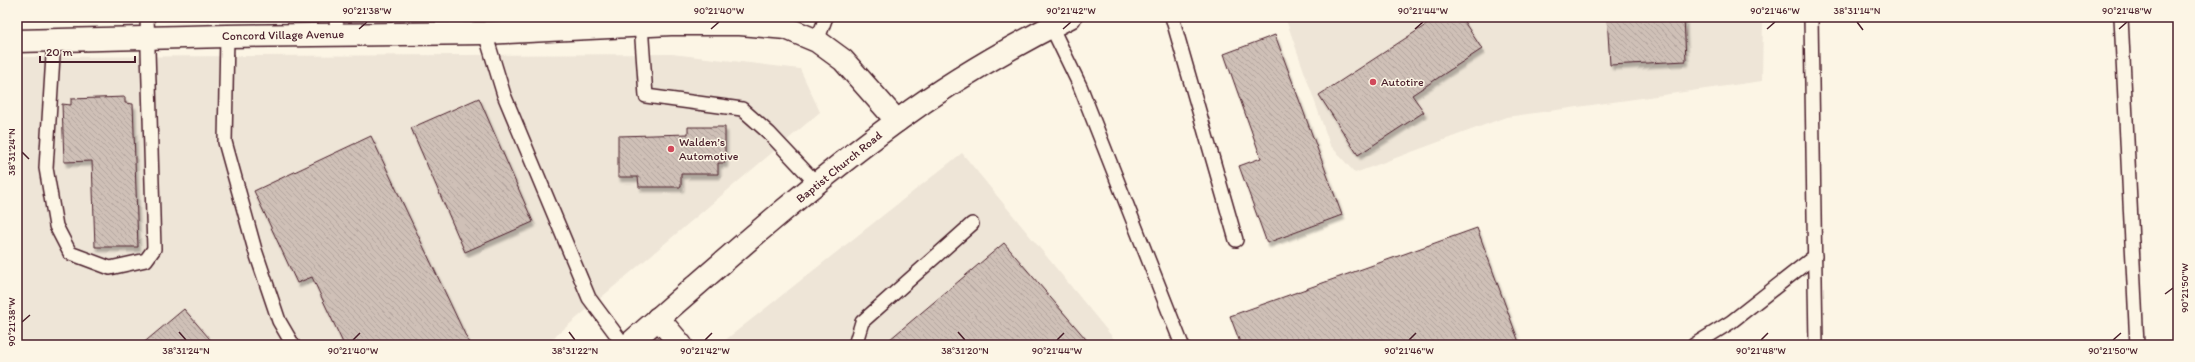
<svg xmlns="http://www.w3.org/2000/svg" width="2195" height="362" viewBox="0 0 2195 362" font-family="Itim,sans-serif">
	<style>
		.built { fill: #eee5d7 }
		.building { fill: url(#building-back-hatch); stroke: #4a1f2b; filter: url(#shadow) }
		.lines { fill: none; stroke-linecap: round; stroke-linejoin: round }
		.service-casing { stroke: #4a1f2b; stroke-width: 16 }
		.minor-casing { stroke: #4a1f2b; stroke-width: 25 }
		.tertiary-casing { stroke: #4a1f2b; stroke-width: 25 }
		.service { stroke: #fcf5e5; stroke-width: 13 }
		.minor { stroke: #fcf5e5; stroke-width: 22 }
		.tertiary { stroke: #fcf5e5; stroke-width: 22 }
		.ticks { fill: none; stroke: #4a1f2b; stroke-width: 1.5 }
		.poi-dot { fill: #d1495b; stroke: #fcf5e5; stroke-width: 1.5 }
		.labels { text-anchor: middle; dominant-baseline: central; stroke-width: 3; stroke-linejoin: round; paint-order: stroke }
		.street-label { font-size: 12px; fill: #4a1f2b; stroke: #fcf5e5 }
		.poi-label { font-size: 12px; fill: #4a1f2b; stroke: #fcf5e5; text-anchor: start }
		.neatline { fill: none; stroke: #4a1f2b; stroke-width: 1.5 }
		.ticks-label { font-size: 10px; text-anchor: middle; fill: #4a1f2b }
	</style>
	<defs>
		<pattern id="building-back-hatch" width="6" height="6" patternUnits="userSpaceOnUse"><rect width="6" height="6" fill="#cfc0b7"/><path d="M-1 5l2 2M0 0l6 6M5-1l2 2" fill="none" stroke="#b3a59e"/></pattern>
		<filter id="shadow"><feDropShadow dx="2.5" dy="4.5" stdDeviation="1" flood-color="#0004"/></filter>
	</defs>
	<rect width="100%" height="100%" fill="#fcf5e5"/>
	<filter id="ink" filterUnits="userSpaceOnUse"><feTurbulence type="fractalNoise" baseFrequency=".025" numOctaves="2"/><feDisplacementMap in="SourceGraphic" scale="8" xChannelSelector="R" yChannelSelector="G"/><feConvolveMatrix kernelMatrix="1 2 1 2 8 2 1 2 1" color-interpolation-filters="sRGB"/></filter>
	<g filter="url(#ink)">
		<g class="built">
			<path d="M1285,17H1763L1762,81L1506,117L1355,173L1330,145Z"/>
			<path d="M672,54L800,69L820,112L545,345H17V57Z"/>
			<path d="M962,153L1119,345H719Z"/>
		</g>
		<g class="building">
			<path d="M1438,17H1461L1482,49L1412,95L1424,112L1358,155L1319,95Z"/>
			<path d="M1607,17H1684L1686,61L1610,65Z"/>
			<path d="M1275,35L1342,215L1267,243L1239,166L1261,158L1224,54Z"/>
			<path d="M125,97V103L133,104L138,247H95L92,161L64,162L62,104L71,105V99Z"/>
			<path d="M479,98L533,222L465,252L411,128Z"/>
			<path d="M688,127H725V163H718V174H681V187H639L638,177H618V136L688,134Z"/>
			<path d="M371,136L470,345H344L312,277L297,283L254,191Z"/>
			<path d="M1477,228L1520,345H1241L1230,316Z"/>
			<path d="M1004,243L1091,345H883Z"/>
			<path d="M184,309L215,345H141Z"/>
		</g>
		<g class="lines">
			<defs>
				<g id="service">
					<path d="M336,17L337,35"/>
					<path d="M456,17L458,33"/>
					<path d="M1172,17L1236,240"/>
					<path d="M1811,17L1816,345"/>
					<path d="M2121,17L2137,345"/>
					<path d="M641,25L646,96L742,109L769,133L817,184"/>
					<path d="M1051,26L1080,86L1182,345"/>
					<path d="M485,33L504,95L589,298L624,345"/>
					<path d="M227,36L225,142L255,250L279,321L293,345"/>
					<path d="M54,40L46,168L56,226L70,253L110,268L146,260L154,249L147,17"/>
					<path d="M817,41L826,17"/>
					<path d="M855,345L862,322L972,224"/>
					<path d="M1694,345L1731,322L1815,256"/>
				</g>
				<path id="minor" d="M658,318L681,345"/>
				<g id="tertiary">
					<path d="M17,41L227,36L485,33L671,24H740L786,28L817,41L843,60L897,121"/>
					<path d="M628,345C715,269 803,190 897,121C950,82 1010,47 1070,17"/>
				</g>
			</defs>
			<use href="#service" class="service-casing"/>
			<use href="#minor" class="minor-casing"/>
			<use href="#tertiary" class="tertiary-casing"/>
			<use href="#service" class="service"/>
			<use href="#minor" class="minor"/>
			<use href="#tertiary" class="tertiary"/>
		</g>
	</g>
	<path class="ticks" d="M1857,22L1863,30M359,29L367,22M711,29L719,22M1063,29L1071,22M1415,29L1423,22M1767,29L1775,22M2119,29L2127,22M22,152L29,159M2165,294L2173,288M22,322L30,315M179,332L186,340M569,332L575,340M958,332L965,340M353,340L360,333M705,340L712,333M1057,340L1064,333M1409,340L1416,333M1761,340L1768,333M2113,340L2121,333"/>
	<g class="poi-dot">
		<circle cx="1373" cy="82" r="4"/>
		<circle cx="671" cy="149" r="4"/>
	</g>
	<g class="labels">
		<g class="street-label">
			<text transform="translate(283 35) rotate(-1)">Concord Village Avenue</text>
			<text transform="translate(839 167) rotate(-39)">Baptist Church Road</text>
		</g>
		<g class="poi-label">
			<text x="1381" y="82">Autotire</text>
			<text x="679" y="142">Walden’s<tspan x="679" dy="14">Automotive</tspan></text>
		</g>
	</g>
	<rect width="2195" height="362" fill="none" stroke="#fcf5e5" stroke-width="44"/>
	<path d="M40 56v6h95v-6" fill="none" stroke="#4a1f2b" stroke-width="2"/>
	<text x="46" y="56" font-size="12" fill="#4a1f2b" stroke="#fcf5e5" stroke-width="3" paint-order="stroke">20 m</text>
	<rect x="22" y="22" width="2151" height="318" class="neatline"/>
	<g class="ticks-label">
		<text x="367" y="14">90°21'38"W</text>
		<text x="719" y="14">90°21'40"W</text>
		<text x="1071" y="14">90°21'42"W</text>
		<text x="1423" y="14">90°21'44"W</text>
		<text x="1775" y="14">90°21'46"W</text>
		<text x="1857" y="14">38°31'14"N</text>
		<text x="2127" y="14">90°21'48"W</text>
		<text transform="translate(11 152) rotate(-90)" y="4">38°31'24"N</text>
		<text transform="translate(2184 288) rotate(-90)" y="4">90°21'50"W</text>
		<text transform="translate(11 322) rotate(-90)" y="4">90°21'38"W</text>
		<text x="186" y="354">38°31'24"N</text>
		<text x="353" y="354">90°21'40"W</text>
		<text x="575" y="354">38°31'22"N</text>
		<text x="705" y="354">90°21'42"W</text>
		<text x="965" y="354">38°31'20"N</text>
		<text x="1057" y="354">90°21'44"W</text>
		<text x="1409" y="354">90°21'46"W</text>
		<text x="1761" y="354">90°21'48"W</text>
		<text x="2113" y="354">90°21'50"W</text>
	</g>
</svg>
